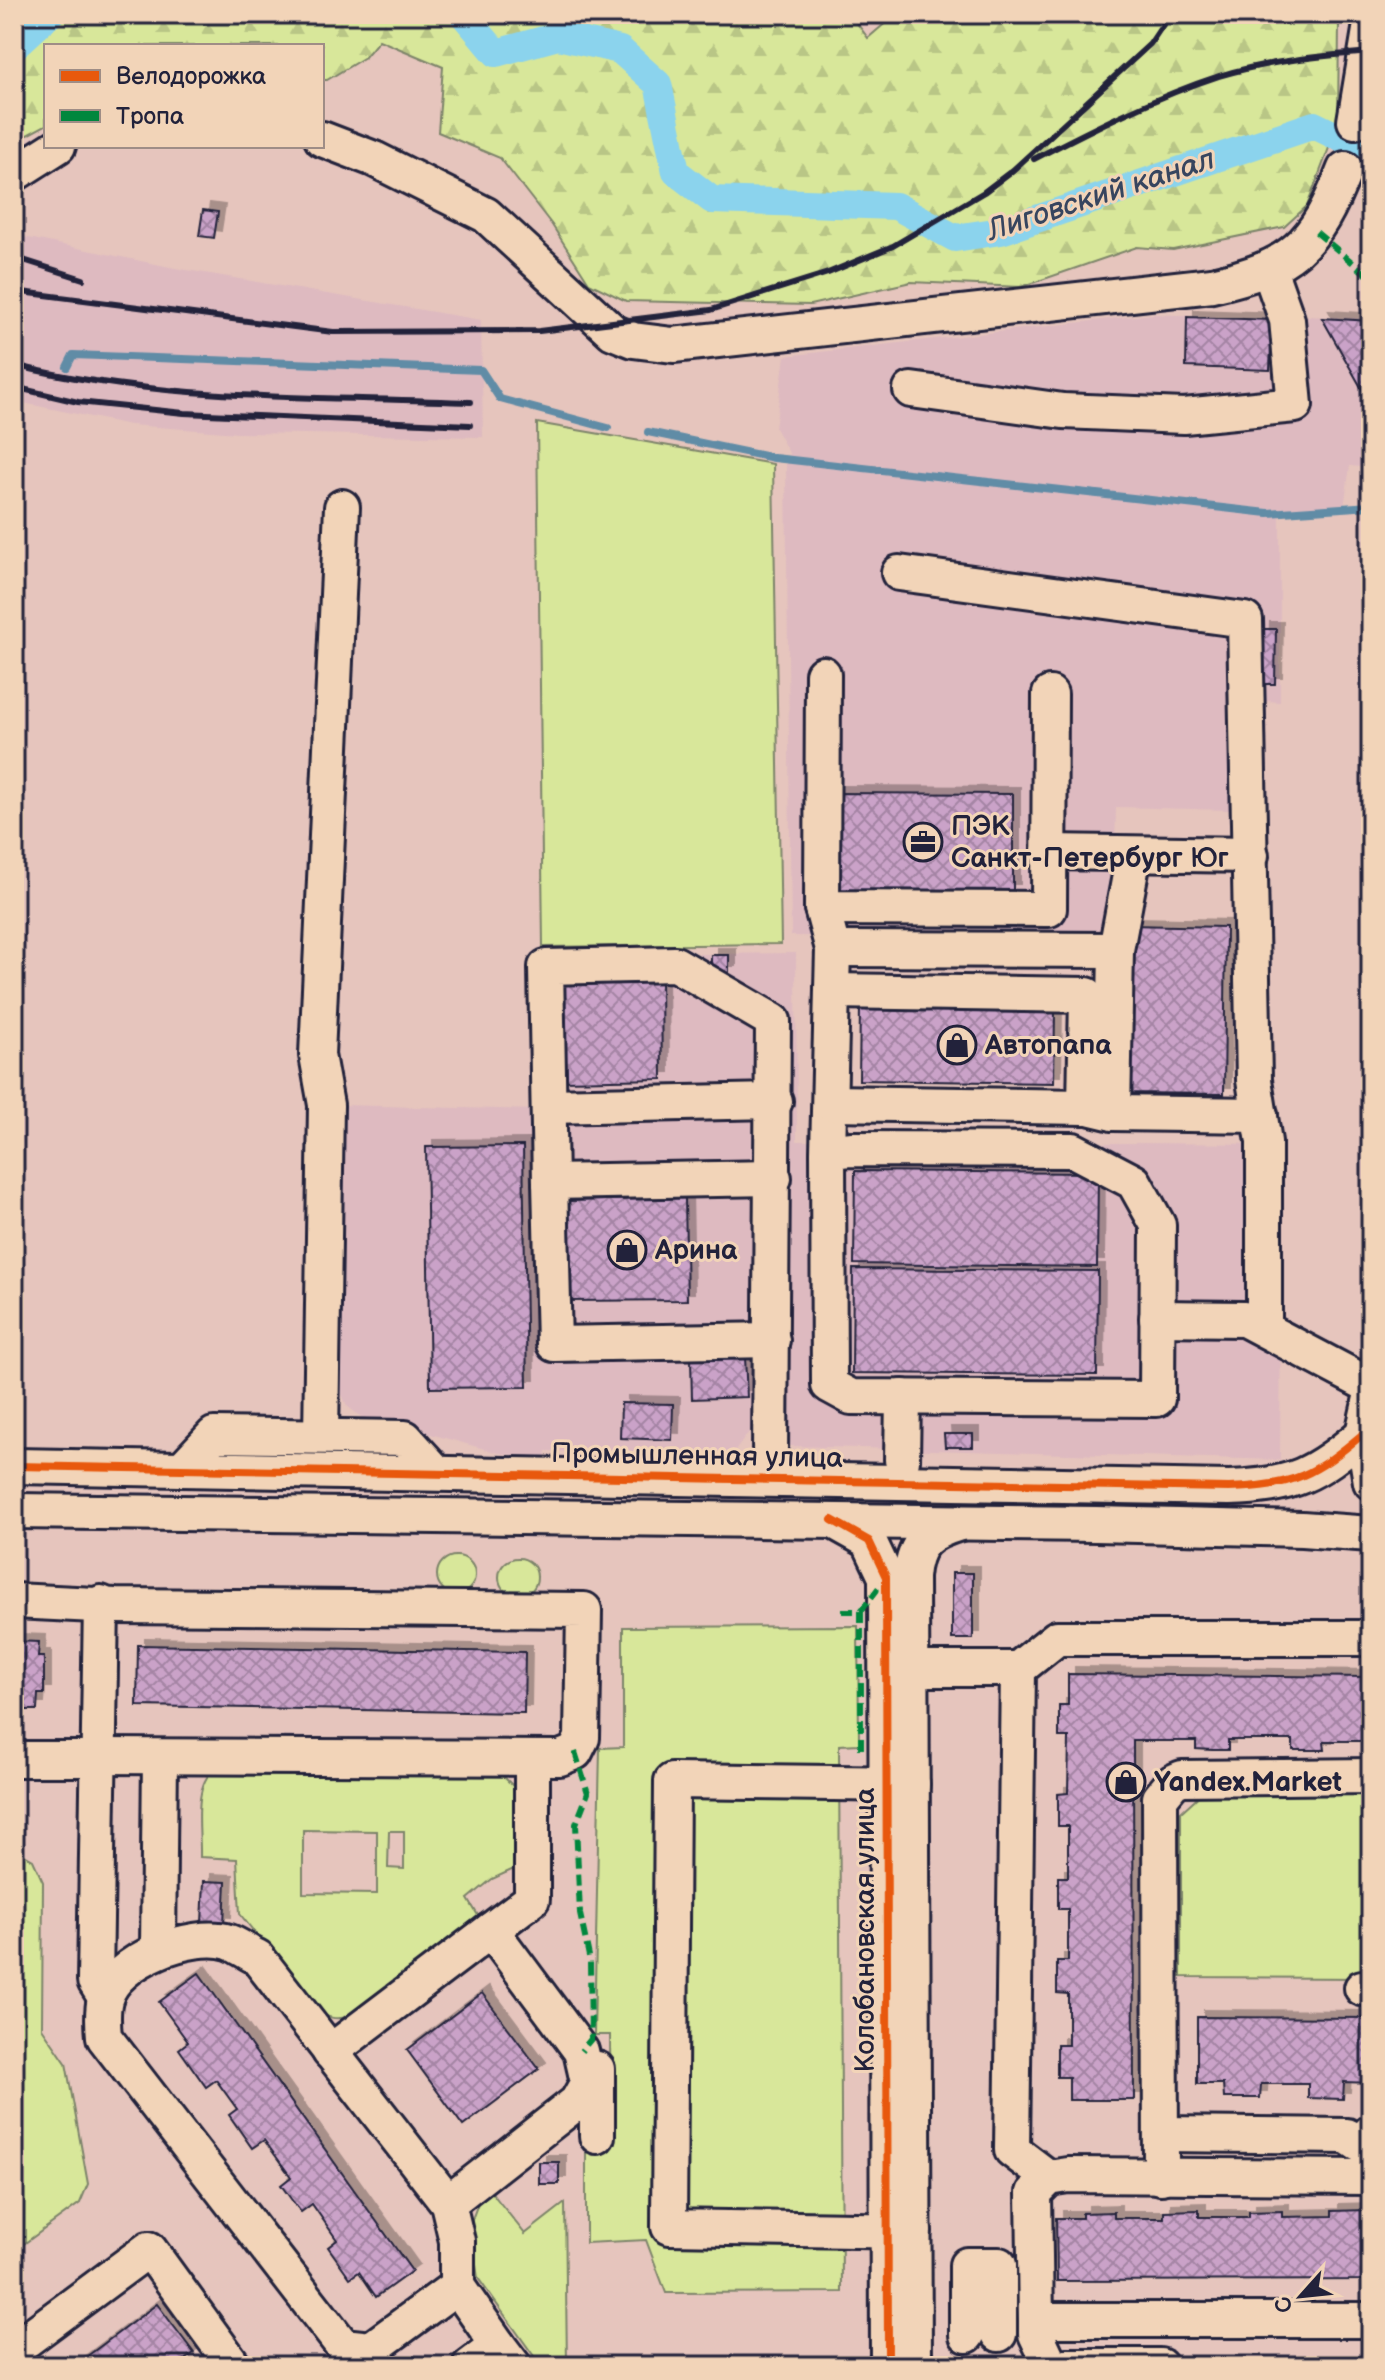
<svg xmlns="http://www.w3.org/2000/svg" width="1385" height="2380" viewBox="0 0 1385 2380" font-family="'Balsamiq Sans',sans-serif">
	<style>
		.built { fill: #debac0 }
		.green { fill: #d8e79a; stroke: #7d846a; stroke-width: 2; fill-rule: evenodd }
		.forest { fill: url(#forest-firs); stroke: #7d846a; stroke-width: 2 }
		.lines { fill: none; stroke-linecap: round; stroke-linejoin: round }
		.stream { stroke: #618ca6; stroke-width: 8 }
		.canal { stroke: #8bd3ed; stroke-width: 28 }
		.building { fill: url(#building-cross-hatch); stroke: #22223b; stroke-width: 2; filter: url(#shadow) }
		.minor-casing { stroke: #22223b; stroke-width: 40 }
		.minor { stroke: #f2d4b8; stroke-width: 34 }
		.rail { stroke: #22223b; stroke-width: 6 }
		.quiet { stroke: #00873e; stroke-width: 6; stroke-dasharray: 12 6; stroke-linecap: butt }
		.cycleway-casing { stroke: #f2d4b8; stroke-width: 13 }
		.cycleway { stroke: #e8590c; stroke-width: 8 }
		.labels { text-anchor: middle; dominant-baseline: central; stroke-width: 6; stroke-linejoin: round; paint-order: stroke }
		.poi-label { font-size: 28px; font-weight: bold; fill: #22223b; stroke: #f2d4b8; text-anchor: start }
		.street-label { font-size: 28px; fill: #22223b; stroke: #f2d4b8 }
		.water-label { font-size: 30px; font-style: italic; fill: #37455f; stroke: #f2d4b8 }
	</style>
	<defs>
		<pattern id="forest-firs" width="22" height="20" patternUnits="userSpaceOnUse" patternTransform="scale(2)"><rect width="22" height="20" fill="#d8e79a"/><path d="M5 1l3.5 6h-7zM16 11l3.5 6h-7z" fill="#b9c686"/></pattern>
		<pattern id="building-cross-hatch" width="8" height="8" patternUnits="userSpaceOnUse" patternTransform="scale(2)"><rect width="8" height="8" fill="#caa2c8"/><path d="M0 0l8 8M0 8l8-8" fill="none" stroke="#a484a4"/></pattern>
		<filter id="shadow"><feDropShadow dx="7" dy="-7" stdDeviation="0" flood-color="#0004"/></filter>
	</defs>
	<rect width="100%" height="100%" fill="#e6c5bd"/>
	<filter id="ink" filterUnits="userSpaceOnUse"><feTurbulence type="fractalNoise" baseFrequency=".0125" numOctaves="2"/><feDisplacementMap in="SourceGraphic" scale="16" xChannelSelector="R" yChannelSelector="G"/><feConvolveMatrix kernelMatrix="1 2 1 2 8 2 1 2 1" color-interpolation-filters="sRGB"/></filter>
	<g filter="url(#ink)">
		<g class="built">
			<path d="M14,235L175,268L481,320L483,437L238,433L130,425L14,401Z"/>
			<path d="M1153,314L1287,320L1308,316L1371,319V468L1350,466L1344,507L1280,515V702L1234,699L1230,810L1116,807L1113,939L791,936L786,465L789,453L775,428L785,356Z"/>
			<path d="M796,953L797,1141L1282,1144L1280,1460L791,1446L783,1434L749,1432L733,1454L546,1451L545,1460L499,1453L427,1433L377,1429L347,1406L335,1378L340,1105L541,1110L540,956Z"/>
		</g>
		<g class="green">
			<path d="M537,423L773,464L781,944L543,947Z"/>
			<circle cx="456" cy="1575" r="19"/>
			<circle cx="518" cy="1577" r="19"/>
			<path d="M858,1626L859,1744L839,1745L842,2292L666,2293L646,2240L586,2243V2141L611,2140L610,2035H594L600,1748L623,1747V1627Z"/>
			<path d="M214,1770L498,1771L513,1786L516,1868L492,1879L468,1899L479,1917L351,2016C337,2020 328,2019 316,2010L240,1914L237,1859L200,1857C201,1833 192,1785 214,1770ZM303,1830L377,1831V1894L303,1893ZM389,1831H404V1869L388,1868Z"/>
			<path d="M1203,1792H1371V1978L1181,1977V1812Z"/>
			<path d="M14,1849L33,1860L43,1882L42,2028L66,2063L88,2184L80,2203L14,2251Z"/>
			<path d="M485,2184L525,2234L565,2203L567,2366H541L478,2278L470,2225Z"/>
		</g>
		<path class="forest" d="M14,14H850L868,38L896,14H1306L1339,21L1338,124L1307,206L1284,227L1173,250L1137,247L1021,287L911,282L810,305L626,301L589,283L552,225L500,158L438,132L443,67L379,40L365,57L327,80H322V46H46V125L14,142Z"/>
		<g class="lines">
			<g class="stream">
				<path d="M67,367L73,355L481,370L500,399L608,428"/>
				<path d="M648,432L774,458L1268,513L1371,506"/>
			</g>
			<g class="canal">
				<path d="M463,14L496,53L558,36L620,50L658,84L676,172L712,200L896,206L955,238L1001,231L1314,125L1371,153"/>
				<path d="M14,47L50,14"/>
			</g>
		</g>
		<g class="building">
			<path d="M203,210L218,212L214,238L199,236Z"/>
			<path d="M1187,317L1272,320L1270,370L1186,367Z"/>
			<path d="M1322,318L1371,321V405Z"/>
			<path d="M1263,629H1276L1275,684H1261Z"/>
			<path d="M832,793L1013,794V891L832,890Z"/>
			<path d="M1128,925L1226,927L1224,1094L1125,1093Z"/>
			<rect x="711" y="955" width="18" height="18"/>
			<path d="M661,979L662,1079L561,1081L559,981Z"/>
			<path d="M860,1007L1055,1010L1054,1083L859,1080Z"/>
			<path d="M523,1146L527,1387L430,1388L426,1147Z"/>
			<path d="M855,1171L1098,1173L1097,1267L854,1264Z"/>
			<path d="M685,1198L687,1300L568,1301L566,1201Z"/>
			<path d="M853,1269L1098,1271L1097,1375L852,1373Z"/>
			<path d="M745,1357L747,1397L692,1399L691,1359Z"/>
			<path d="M621,1403L673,1404L672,1440L620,1438Z"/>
			<path d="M944,1434H973V1447H945Z"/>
			<rect x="952" y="1573" width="21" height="66"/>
			<path d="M14,1641L39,1642L38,1657H44V1694H38L37,1710H14Z"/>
			<path d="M138,1645L525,1652L524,1713L137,1706Z"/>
			<path d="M1068,1674L1371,1677V1741H1324L1325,1750H1293V1740H1228V1750H1212L1196,1749V1741H1133L1134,2100H1069V2077H1057V2045H1068V1994L1057,1993V1961H1068V1909H1058V1877H1068V1826H1058V1794L1068,1793L1069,1737H1059V1705H1068Z"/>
			<path d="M204,1881L226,1882L224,1924L202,1923Z"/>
			<path d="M199,1973L412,2271L376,2297L359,2272L350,2278L328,2247L337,2240L312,2204L301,2212L291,2199L281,2185L291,2177L264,2140L252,2148L229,2115L237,2109L216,2080L206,2087L179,2049L188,2042L159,2002Z"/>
			<path d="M482,1993L539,2069L463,2126L407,2050Z"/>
			<path d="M1197,2017L1371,2018V2083L1344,2082L1343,2099L1308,2098V2084H1261L1260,2098H1224L1223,2084H1197Z"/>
			<rect x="539" y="2162" width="20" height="22"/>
			<path d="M1199,2210V2217H1249V2212L1282,2211V2217L1332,2216V2211L1366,2210V2216H1371V2280L1057,2281L1056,2218H1082V2213L1114,2212V2218H1164V2211Z"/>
			<path d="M157,2304L194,2353L176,2366H74Z"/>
		</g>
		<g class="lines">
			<defs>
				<g id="minor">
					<path d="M1355,121L1371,24"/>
					<path d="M322,139L374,159L486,215L613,332L633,340L673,345L1212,285C1292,267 1315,246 1345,169"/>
					<path d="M14,174L58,146"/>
					<path d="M911,390L1063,411L1184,416L1295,405L1287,320L1269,269"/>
					<path d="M899,573L1245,620L1254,1080L1264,1142V1329"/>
					<path d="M823,674L822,908L1049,909L1050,694"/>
					<path d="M1049,852L1251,855"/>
					<path d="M822,908L833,949L828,1152L829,1385L851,1397L1157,1399L1158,1225L1134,1182L1073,1150L851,1149L828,1152"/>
					<path d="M833,949L1116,950"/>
					<path d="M830,1103L1085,1107L1087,995L832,991"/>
					<path d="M549,1106L775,1101"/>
					<path d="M1092,1108L1113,1113L1260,1115"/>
					<path d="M1113,1113L1116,950L1134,854"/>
					<path d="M550,1182L546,967L675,964L773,1021L770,1457"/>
					<path d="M1157,1318L1244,1319L1371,1386"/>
					<path d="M772,1340L554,1344L550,1182L774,1178"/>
					<path d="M1371,1398L1363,1434L1371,1482"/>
					<path d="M321,1436L326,1105L317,1055L342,507"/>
					<path d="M902,1460L903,1397"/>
					<path d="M14,1466L1229,1488C1294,1486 1314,1475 1363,1434"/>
					<path d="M182,1469L214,1435L405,1438L437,1473"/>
					<path d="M14,1511L1096,1524L1302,1529L1371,1534"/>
					<path d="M835,1522L869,1541L886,1577L888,2366"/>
					<path d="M14,1601L116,1606L584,1610L582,1738L575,1752L560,1758L97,1756"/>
					<path d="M101,1603L95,1981L105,1997"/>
					<path d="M890,1669H1018"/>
					<path d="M14,1759H97"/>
					<path d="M912,1784L672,1781L669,2227L914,2231"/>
					<path d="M491,1930L532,1899V1758"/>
					<path d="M158,1949L160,1757"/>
					<path d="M1362,1988H1371"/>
					<path d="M330,2052L491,1930L581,2051L588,2082L577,2102L448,2203"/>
					<path d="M597,2069V2136"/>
					<path d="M1161,2134L1347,2136L1359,2144L1371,2132"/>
					<path d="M1161,2177L1160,1798L1173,1782L1182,1778L1371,1776"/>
					<path d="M1049,2178L1012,2150L1018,1669L1057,1638H1371"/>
					<path d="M457,2286L371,2349L343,2346L104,2037C103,2026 102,2010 105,1999C115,1960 192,1931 229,1942C238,1945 248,1953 257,1957L448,2203L457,2241V2286L498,2345"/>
					<path d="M1036,2320H1371"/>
					<path d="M967,2335V2265H999V2334"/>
					<path d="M14,2349L149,2249L234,2366"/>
					<path d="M470,2366L498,2345L514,2366"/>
					<path d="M914,2366L911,1577C914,1542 927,1533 960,1523"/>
					<path d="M1051,2366L1036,2334V2320L1034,2193L1049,2178L1068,2175L1371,2177"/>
					<path d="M1066,2366H1160"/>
				</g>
			</defs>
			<use href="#minor" class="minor-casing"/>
			<use href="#minor" class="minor"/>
			<g class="rail">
				<path d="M1034,159C1094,128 1155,97 1219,76C1268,61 1320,56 1371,52"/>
				<path d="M14,257L83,279"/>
				<path d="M14,291L333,332L539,331L711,310L828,273L893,246L984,192L1013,170L1150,44L1170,14"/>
				<path d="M14,365C161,402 320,396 471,402"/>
				<path d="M14,387L78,402L184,413L470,425"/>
			</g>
			<g class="quiet">
				<path d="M1316,232L1371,278"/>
				<path d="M842,1611H861L883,1582"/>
				<path d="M861,1611V1752"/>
				<path d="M575,1752L588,1793L576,1824L580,1914L590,1961L591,2039L581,2051"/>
			</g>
			<defs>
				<g id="cycleway">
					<path d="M14,1466L1229,1488C1294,1486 1314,1475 1363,1434"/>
					<path d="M832,1520L869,1541L886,1577L888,2366"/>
				</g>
			</defs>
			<use href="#cycleway" class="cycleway-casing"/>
			<use href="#cycleway" class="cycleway"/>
		</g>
	</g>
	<defs>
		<symbol id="office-ring" viewBox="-11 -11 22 22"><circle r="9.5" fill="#f2d4b8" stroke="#22223b" stroke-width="1.5"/><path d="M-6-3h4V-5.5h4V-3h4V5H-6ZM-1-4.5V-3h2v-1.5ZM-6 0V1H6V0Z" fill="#22223b"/></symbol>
		<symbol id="shop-ring" viewBox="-11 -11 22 22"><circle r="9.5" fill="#f2d4b8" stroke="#22223b" stroke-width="1.5"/><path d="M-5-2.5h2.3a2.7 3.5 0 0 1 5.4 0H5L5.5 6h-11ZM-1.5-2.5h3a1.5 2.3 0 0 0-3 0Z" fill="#22223b"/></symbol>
	</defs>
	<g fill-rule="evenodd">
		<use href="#office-ring" x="901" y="820" width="44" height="44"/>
		<use href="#shop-ring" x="935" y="1023" width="44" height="44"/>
		<use href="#shop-ring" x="605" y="1228" width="44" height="44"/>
		<use href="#shop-ring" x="1104" y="1760" width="44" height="44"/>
	</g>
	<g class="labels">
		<g class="poi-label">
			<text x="951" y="826">ПЭК<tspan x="951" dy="32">Санкт-Петербург Юг</tspan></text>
			<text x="985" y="1045">Автопапа</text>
			<text x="655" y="1250">Арина</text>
			<text x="1154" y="1782">Yandex.Market</text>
		</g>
		<g class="street-label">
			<text transform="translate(697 1456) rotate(1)">Промышленная улица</text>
			<text transform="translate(865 1930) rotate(-90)">Колобановская улица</text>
		</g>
		<g class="water-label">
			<text transform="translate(1101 195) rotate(-18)">Лиговский канал</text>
		</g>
	</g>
	<rect width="1385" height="2380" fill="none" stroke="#f2d4b8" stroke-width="48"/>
	<rect x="24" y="24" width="1337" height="2332" fill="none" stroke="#22223b" stroke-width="3" filter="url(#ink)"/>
	<rect x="44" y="44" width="280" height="104" fill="#f2d4b8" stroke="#9f8d86" stroke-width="2"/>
	<rect x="60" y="70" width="40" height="12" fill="#e8590c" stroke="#9f8d86" stroke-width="2"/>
	<text x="116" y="84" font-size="24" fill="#22223b">Велодорожка</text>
	<rect x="60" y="110" width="40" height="12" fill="#00873e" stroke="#9f8d86" stroke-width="2"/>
	<text x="116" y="124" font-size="24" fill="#22223b">Тропа</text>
	<g transform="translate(1301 2296) rotate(243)" stroke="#f2d4b8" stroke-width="6" paint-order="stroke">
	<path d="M0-6L14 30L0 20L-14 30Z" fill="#22223b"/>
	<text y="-12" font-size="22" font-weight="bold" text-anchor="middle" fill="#22223b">С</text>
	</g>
</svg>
